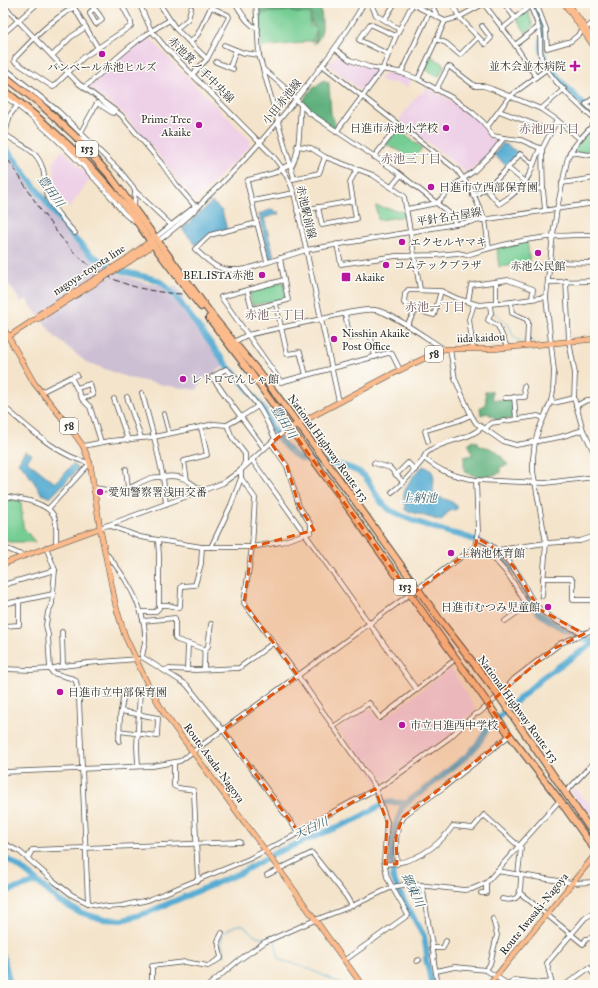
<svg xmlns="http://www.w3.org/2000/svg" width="598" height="988" viewBox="0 0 598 988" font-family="'IM FELL Great Primer','Noto Serif JP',serif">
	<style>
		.built { fill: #eed0e7 }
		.industrial { fill: #ccbed3 }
		.green { fill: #74cd93; stroke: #507c5f }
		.forest { fill: #5fb07d; stroke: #456e54 }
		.water { fill: #56acd2; stroke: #406c7e }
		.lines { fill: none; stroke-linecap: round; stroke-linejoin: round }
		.stream { stroke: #56acd2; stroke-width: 1 }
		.river { stroke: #56acd2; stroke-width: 6 }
		.minor-casing { stroke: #494743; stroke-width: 5.5 }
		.major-casing { stroke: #494743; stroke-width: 6 }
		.highway-casing { stroke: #494743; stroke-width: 8 }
		.minor { stroke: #fff; stroke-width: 4 }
		.major { stroke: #fbbb8c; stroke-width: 5 }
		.highway { stroke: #fbbb8c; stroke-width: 6 }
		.rail { stroke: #2b2b2b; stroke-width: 1; stroke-dasharray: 6 3; stroke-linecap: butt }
		.major-bridge-casing { stroke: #494743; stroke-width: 6; stroke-linecap: butt }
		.highway-bridge-casing { stroke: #494743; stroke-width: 8; stroke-linecap: butt }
		.major-bridge { stroke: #fbbb8c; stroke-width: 5 }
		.highway-bridge { stroke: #fbbb8c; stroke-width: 6 }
		.marked { fill: #df570e; fill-opacity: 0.2; stroke: #df570e; stroke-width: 3; stroke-dasharray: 8 5; stroke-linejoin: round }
		.poi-dot { fill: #b5179e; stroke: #fdfcf7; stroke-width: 1.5 }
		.labels { text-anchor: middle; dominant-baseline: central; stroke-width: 3; stroke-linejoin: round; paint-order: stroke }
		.shield { fill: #fdfcf7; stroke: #6a6a68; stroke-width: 1 }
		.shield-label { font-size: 10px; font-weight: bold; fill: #2b2b2b }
		.poi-label { font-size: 11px; fill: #2b2b2b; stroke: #fdfcf7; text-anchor: start }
		.street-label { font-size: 11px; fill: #2b2b2b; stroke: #fdfcf7 }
		.neighbourhood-label { font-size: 12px; fill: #6c575e; stroke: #fdfcf7 }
		.water-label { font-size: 12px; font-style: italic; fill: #3c5f6e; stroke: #fdfcf7 }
	</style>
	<rect width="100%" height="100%" fill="#fdfcf7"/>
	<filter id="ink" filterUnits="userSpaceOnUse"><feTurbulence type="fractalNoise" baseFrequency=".025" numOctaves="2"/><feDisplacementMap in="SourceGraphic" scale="8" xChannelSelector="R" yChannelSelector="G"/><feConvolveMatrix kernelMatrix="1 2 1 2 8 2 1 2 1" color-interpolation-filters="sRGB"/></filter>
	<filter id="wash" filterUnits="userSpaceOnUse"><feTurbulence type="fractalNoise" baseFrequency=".012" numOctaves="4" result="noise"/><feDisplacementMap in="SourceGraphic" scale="16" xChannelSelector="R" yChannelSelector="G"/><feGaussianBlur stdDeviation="0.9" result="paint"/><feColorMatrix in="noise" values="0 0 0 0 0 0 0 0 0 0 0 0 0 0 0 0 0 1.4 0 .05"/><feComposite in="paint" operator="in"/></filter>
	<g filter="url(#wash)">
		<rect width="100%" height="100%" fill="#f4e4cb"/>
		<g class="built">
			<path d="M148,37L150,38L171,61L250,140V146L196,200L179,183L165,163L123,113L90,89V87L115,63Z"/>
			<path d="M340,53L350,61L379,71L380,72L363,92L330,66V63L338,54Z"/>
			<path d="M386,72L399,74L412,78L408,87L395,83L384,82L380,79Z"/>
			<path d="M426,87L456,103L480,122L485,131L491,137L496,139L497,142L482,160L466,173L452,161L399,120L419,93L422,94Z"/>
			<path d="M62,149L91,178L69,208L58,194L53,163Z"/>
			<path d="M451,668L476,710L448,737L378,786L371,773L338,729L369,707L380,721Z"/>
			<path d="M575,788L578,792L595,808V826L570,792Z"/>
		</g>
		<path class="industrial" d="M3,150L67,235L80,248L100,264L121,275L148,284L177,287L184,298L178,300L225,366L202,381L197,390L169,386L129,378L86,362L55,337L26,299L21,302L3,276Z"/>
		<g class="green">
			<path d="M291,9V12H310V26L317,27V32H315V36L313,37V41H303L302,43L261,47L258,11Z"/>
			<path d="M528,10L533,27L526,33L516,19Z"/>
			<path d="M431,56L445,65L439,77L425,69Z"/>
			<path d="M595,123V152L589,154L572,152Z"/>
			<path d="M397,129L422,148L412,161L400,151L386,145Z"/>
			<path d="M376,206L401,211L406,210L407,216L378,220Z"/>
			<path d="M527,240L530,263L499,267L497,248Z"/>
			<path d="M281,282H283L286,297L284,299L253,305L252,304L249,291Z"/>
			<path d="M3,499L21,501L23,527L35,542H8L3,534Z"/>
		</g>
		<g class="forest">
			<path d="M292,3H322C319,16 328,33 314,44L317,30L311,23V13H296L290,11L260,13L259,10L289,6Z"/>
			<path d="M324,80L329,83L331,114C334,118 335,122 335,127L333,129L309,111L303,103C305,93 317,85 324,80Z"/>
			<path d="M492,391V398L495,400L510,399L512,401L514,418L496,421L495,418L487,413L481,415L480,408L485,405L486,399L485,392Z"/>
			<path d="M473,440L478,442L479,446C495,447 499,453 508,465L500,467V473C487,477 475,480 464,470V457L472,455L470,447L468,444Z"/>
		</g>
		<g class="water">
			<path d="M503,143L519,153L507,166L494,155Z"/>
			<path d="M212,202L222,211L227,230L211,233L196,245L182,229Z"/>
			<path d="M273,209L274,212H279V214L264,218L274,257L269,259L259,214Z"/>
			<path d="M25,451L32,454L27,461L55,483L73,464L78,469L50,498L42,494L25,469L18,463Z"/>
			<path d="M423,466C438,471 433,480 433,492C439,500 448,497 457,506V509L448,512L441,521L405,510L406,505C397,494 415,473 423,466Z"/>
		</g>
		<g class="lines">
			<g class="stream">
				<path d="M493,312C494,313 507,323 508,324C515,334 509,340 525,341"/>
				<path d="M528,341H533L534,343"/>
				<path d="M224,933C248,914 242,934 263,938C267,939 272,936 274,936"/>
				<path d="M223,936L221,940L225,955"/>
				<path d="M275,939L279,960L300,965L344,985"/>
			</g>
			<g class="river">
				<path d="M532,3C535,11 542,24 543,32C544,38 540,44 542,51C548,71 579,101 595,115"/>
				<path d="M3,144L70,234L90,254L110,266L125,272L154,279L163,283L176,297L229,368C242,380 253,395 263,409C266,413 267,418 269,423C275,435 289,454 302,459C319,462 355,464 366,478C374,489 378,502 390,510C404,519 433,527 450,533C477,537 504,554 518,577C524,589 529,602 538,612C547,621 582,639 595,642"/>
				<path d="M3,856L25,871L59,901L79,912L102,919L123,920L149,912L242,872L275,853L357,819L386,802L405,803"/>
				<path d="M3,895L8,891L37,882"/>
				<path d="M3,956L10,985"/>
				<path d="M432,985L426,959L427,954L424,936L398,890L393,877L391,846L394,829L402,808L412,798L423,791L468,755L478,744L489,726L543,677L595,642"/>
			</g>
		</g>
	</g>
	<g filter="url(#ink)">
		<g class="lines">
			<defs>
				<g id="minor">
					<path d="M90,3C94,9 98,12 102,19L101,21L96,24L90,14V12L94,9"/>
					<path d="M139,3L151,30L166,48L273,156C283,168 289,178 294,193L321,319C335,316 361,308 375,310C391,312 429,340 444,349"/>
					<path d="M159,3L176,29L207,59L192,75"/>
					<path d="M235,3C242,13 247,24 258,29"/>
					<path d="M256,3L259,55L294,178"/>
					<path d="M431,3L437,16"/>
					<path d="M504,3L515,18"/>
					<path d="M529,3C533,13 539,24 540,35C541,43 539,52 542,60C549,79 580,106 595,120"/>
					<path d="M536,3L546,29L547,48L571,41L595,21"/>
					<path d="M412,4L445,21L459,17L485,3"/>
					<path d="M484,4L515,45L536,77"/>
					<path d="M3,5L78,83L121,115L162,164L176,184L195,206"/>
					<path d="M372,6L376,15L399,29"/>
					<path d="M385,19L395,3"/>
					<path d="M176,29L188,19L191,8"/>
					<path d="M502,29L530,6"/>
					<path d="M3,34L38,3"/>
					<path d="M478,37L485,44L491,38L482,26"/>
					<path d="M436,39L446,43L460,55L478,37L459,17L452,3"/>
					<path d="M190,43L198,34L211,7L228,15L229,17L207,59"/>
					<path d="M224,45L244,53L259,55"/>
					<path d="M515,45L538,27"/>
					<path d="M98,48L75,9L73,8C50,21 33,39 15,58L14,61L53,87L84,57L131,26V22L121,3"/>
					<path d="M335,49L350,60L369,67L399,72L418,79L454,99L473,113L483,122L493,136L504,138L521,140L542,149"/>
					<path d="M388,54L359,40L370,24L396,36"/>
					<path d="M52,56L71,37L86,27"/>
					<path d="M216,62L233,69"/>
					<path d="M322,65L457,170L471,189L485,220L489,248"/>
					<path d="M3,67L58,111L120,171L133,187L135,191L134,207"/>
					<path d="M230,67L236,50"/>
					<path d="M263,69L283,86L308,112L396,171L449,213L456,224"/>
					<path d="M401,73L429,13"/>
					<path d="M418,79L445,21"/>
					<path d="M84,87L90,83C115,59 138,37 170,20"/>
					<path d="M436,90L448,67H450L475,86H483L492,89L541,109L557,120L580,139"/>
					<path d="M3,95C43,123 79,160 111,197C119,206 125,219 137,221"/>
					<path d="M595,97L586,104L595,112"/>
					<path d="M17,106L10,115L5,134C15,143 29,146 37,157C47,171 43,181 47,196C50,205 67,225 75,233"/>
					<path d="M541,109L564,89"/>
					<path d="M499,111L531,123L551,132"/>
					<path d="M487,127L510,96L547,69"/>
					<path d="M81,132L97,103L113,113"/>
					<path d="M336,132L382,70L396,36L412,5"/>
					<path d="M77,137L91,143"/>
					<path d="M297,146L311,148L325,157L373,175L404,196L420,289"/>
					<path d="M570,152L590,155L595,152"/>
					<path d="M374,157L399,125"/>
					<path d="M291,167C301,152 299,122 301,105"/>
					<path d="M508,168L532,188L543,189"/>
					<path d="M293,179L319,173L325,157"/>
					<path d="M562,183L595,178"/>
					<path d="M391,187L401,175"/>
					<path d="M486,189L499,204C510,197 523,188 529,175C533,167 536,157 540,148"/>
					<path d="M135,191L171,225"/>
					<path d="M473,196C493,186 506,170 520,154L533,164"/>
					<path d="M252,201L294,193"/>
					<path d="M318,207L322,225L356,219L350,182L357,169"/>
					<path d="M407,209L437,203L452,187L474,171L491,154L504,138"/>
					<path d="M545,210L543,189L542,149L557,120"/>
					<path d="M297,211L353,201"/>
					<path d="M257,223L247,182L248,180L274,173L290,164"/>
					<path d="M155,238L197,205"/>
					<path d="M157,242C170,232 184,221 196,209C200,206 203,202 206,198C245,162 279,122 311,80C330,55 349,30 364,3"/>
					<path d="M337,244L341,264L396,256L436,255L458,253L467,255C511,241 549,234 595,235"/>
					<path d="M280,258L284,280"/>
					<path d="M267,262L257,223L210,235L195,249C213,266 220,273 246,269L306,250L456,224L595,203"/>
					<path d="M551,262L595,263"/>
					<path d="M566,281L569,341L575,374L574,398L583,430L595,454"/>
					<path d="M549,282L595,281"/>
					<path d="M247,290L252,309L288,300L284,280L221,297L281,382L388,353L392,354L400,370"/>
					<path d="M441,291L434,315L416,310L404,303L405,294L408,290L441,291L458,299L479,305L511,302L546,297"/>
					<path d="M468,302L471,285L508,280L533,289L532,299"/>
					<path d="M511,302L512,313L526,319L528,322L527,345"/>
					<path d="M496,303V282"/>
					<path d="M276,304L287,354L300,352L306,375"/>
					<path d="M490,305L491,313L488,320L498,326L507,347"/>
					<path d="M345,314L350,338L370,333L375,357"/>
					<path d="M407,325L416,310"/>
					<path d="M234,342L247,335L321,319L339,402"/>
					<path d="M450,349L455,379L471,415L476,423L502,441L516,445L560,437L583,430"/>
					<path d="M473,349L469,319L474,304"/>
					<path d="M77,375L71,377L82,399L90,407L101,442"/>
					<path d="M77,388L90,384L93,395L82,398"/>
					<path d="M41,392L71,377"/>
					<path d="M142,393L154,437L163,477C181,474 188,480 202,491"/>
					<path d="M127,397L141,438"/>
					<path d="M514,397L516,419"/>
					<path d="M505,398L525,397L524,386"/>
					<path d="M114,399L128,440"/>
					<path d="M551,401L554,403L574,398"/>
					<path d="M3,406C27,426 58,457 90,463"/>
					<path d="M258,406C265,416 270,428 275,439"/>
					<path d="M576,406L587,400H595"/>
					<path d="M164,414L169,433"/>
					<path d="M485,429L491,423L538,416L543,418"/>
					<path d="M428,441L425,431L426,430L460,420L471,415"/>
					<path d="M83,446L109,441L154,437L214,424L227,425L241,417L258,406L233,375L226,369L212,377C223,392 233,407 244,421L264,448"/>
					<path d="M424,458C442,473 454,476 476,480"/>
					<path d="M252,460L417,690"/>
					<path d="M374,463L390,468L403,482"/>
					<path d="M126,469L128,489"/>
					<path d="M396,475L408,463L415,470"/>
					<path d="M241,478L255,498L252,547L244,603L298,676L374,785L387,822L384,861L387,877L392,887L408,915L345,960"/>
					<path d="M187,480L184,461L207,455L201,427"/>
					<path d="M94,488C102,488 109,492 118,491C130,490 139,482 151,478C154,477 159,477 163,477L166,504"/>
					<path d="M392,492C403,484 413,472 422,461C424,458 425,453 429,451C444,439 468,441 482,427"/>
					<path d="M3,496C17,498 51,502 55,519C57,526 56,536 56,544"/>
					<path d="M48,509L90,463"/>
					<path d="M108,525L140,537L202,547H252L281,542L311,532V525L299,506L287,466L271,443"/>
					<path d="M100,528L223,483L241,470L277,437L290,428"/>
					<path d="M477,538C500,548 512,563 524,585C528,593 532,602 539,608C551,621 569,626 584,634"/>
					<path d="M3,547L24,556"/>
					<path d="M46,547L55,570L52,604L48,612L46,625L48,635L50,669L53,673L74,679L76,681L79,699L88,903"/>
					<path d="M211,547L231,505L241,478V470L245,462V454L232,437L227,425"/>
					<path d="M475,547C500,559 513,580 526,604L525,607L505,621"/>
					<path d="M498,550L546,543L580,541L595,536"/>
					<path d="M105,552C123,573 145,607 145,636C146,642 143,650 142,657L187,685L223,730L299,833"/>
					<path d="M543,578H571L573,581V600H595"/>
					<path d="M3,585L55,570"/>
					<path d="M542,596L546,543L533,471V458L535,441L539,429L551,401L553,391L554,371L546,297L553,235L557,209L567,161L570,152L580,139L595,123"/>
					<path d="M3,604L19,601"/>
					<path d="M160,605H168L179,608L180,606L181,588L182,586L195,585L201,564L202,547"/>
					<path d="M141,612H155L159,608V555L158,541"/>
					<path d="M143,621L175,618V638L177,640L204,649C205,652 204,663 204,669"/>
					<path d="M3,626L19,625V601L53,594"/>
					<path d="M62,632L63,666"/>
					<path d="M205,651L208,646L211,624"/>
					<path d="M3,669L31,670L50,669L63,666L88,663L138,659"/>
					<path d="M165,670L168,669L196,670L239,668L273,643"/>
					<path d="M187,670L188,644"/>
					<path d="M333,727L369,703L380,718L452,662"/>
					<path d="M119,731L157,736L158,718L121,711"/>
					<path d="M119,741L120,716L124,693L126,691H140L148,685"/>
					<path d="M174,763V786C180,790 187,788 193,790L194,793L198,881"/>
					<path d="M138,766L137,746L140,691"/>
					<path d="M3,772L153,766L180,761L475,547L478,531L476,480L545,483L595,477"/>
					<path d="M565,793L595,761"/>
					<path d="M3,843L20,852L55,882L72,895L88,903L108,907L121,906L148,900L249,859L299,833L318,820L385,784L449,738L475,714L479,713L502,693L514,679L553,649L561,643L595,629"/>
					<path d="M28,858L32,850L240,842"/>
					<path d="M385,864C413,864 437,848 453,826L473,828L484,815L521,848L518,874"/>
					<path d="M397,864C395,846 394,827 407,813L444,787L510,735"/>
					<path d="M497,871L572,883L595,882"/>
					<path d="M267,875L312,853L346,896L352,906"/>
					<path d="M422,885L434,957"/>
					<path d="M481,893H486V883"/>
					<path d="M520,893L583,944L586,939L595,937"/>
					<path d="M502,899C523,903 520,890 521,875"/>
					<path d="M493,919L497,935L490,964L486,970L509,985"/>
					<path d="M432,948H443L446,941"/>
					<path d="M433,956L438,985"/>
					<path d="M417,961L419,960"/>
					<path d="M436,971L455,967L486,970"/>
					<path d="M152,985V966L185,962L208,966L221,958L218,941L222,933"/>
					<path d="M209,985L239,960L265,942L315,920L352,906L392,887L409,884L464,890L472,889L486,883L560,800"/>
					<path d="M509,985L514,980L542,983L552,982"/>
					<path d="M552,985L547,963L585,918L595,912"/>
					<path d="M565,985L589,968L595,976"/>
				</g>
				<g id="major">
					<path d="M564,3L595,48"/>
					<path d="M568,3L595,42"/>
					<path d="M128,258L153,239"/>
					<path d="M130,261L153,245"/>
					<path d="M3,327L34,383L71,429L83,446L90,463L100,528L116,607L125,636L148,685L164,713L279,869L362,985"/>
					<path d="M8,337L34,320L40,318"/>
					<path d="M290,428L400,370L444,349H492L595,339"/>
					<path d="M3,564L24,556L100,528"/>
					<path d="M489,985L595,855"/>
				</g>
				<g id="highway">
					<path d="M3,75L38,102L75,136L111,177L214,318L266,381L348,491L440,620L496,692"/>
					<path d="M3,89C45,122 86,158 120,200C133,215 143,231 154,246C170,267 185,287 201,307"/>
					<path d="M209,318L253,376L290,428L342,499L487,702"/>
					<path d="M519,725L595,836"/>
					<path d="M508,733L558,798L595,850"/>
				</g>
			</defs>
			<use href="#minor" class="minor-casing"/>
			<use href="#major" class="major-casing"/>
			<use href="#highway" class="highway-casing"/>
			<use href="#minor" class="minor"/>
			<use href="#major" class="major"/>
			<use href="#highway" class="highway"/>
			<path class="rail" d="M3,153C17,171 28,191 40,209C50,223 64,243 76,254C105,282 143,292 182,294"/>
			<defs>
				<g id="major-bridge">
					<path d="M38,315L128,258"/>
					<path d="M40,318L130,261"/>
				</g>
				<g id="highway-bridge">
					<path d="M496,692L519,725"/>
					<path d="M487,702L508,733"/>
				</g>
			</defs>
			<use href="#major-bridge" class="major-bridge-casing"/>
			<use href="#highway-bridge" class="highway-bridge-casing"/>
			<use href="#major-bridge" class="major-bridge"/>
			<use href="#highway-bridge" class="highway-bridge"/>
		</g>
	</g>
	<path class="marked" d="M290,428L411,595L475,547L477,538L498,550L514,567L539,609L584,634L553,649L488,704L510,735L403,817L396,837L397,864H385L387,822L375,789L299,833L223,730L298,676L244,603L252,547L314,530L299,506L287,466L271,443Z"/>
	<g class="poi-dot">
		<circle cx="102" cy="54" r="4"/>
		<path d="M573 60h4v4h4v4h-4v4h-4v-4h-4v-4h4z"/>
		<circle cx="199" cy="125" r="4"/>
		<circle cx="446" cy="128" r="4"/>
		<circle cx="431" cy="187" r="4"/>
		<circle cx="402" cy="242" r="4"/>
		<circle cx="538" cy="253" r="4"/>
		<circle cx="386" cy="265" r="4"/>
		<circle cx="262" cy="275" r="4"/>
		<rect x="341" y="272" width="10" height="10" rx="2"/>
		<circle cx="334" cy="339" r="4"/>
		<circle cx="183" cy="379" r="4"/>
		<circle cx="100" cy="492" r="4"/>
		<circle cx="451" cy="553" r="4"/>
		<circle cx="548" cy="607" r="4"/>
		<circle cx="60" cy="692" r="4"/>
		<circle cx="402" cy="725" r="4"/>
	</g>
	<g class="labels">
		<g class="shield">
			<rect x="76" y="141" width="22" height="16" rx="3"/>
			<rect x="425" y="346" width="18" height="16" rx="3"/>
			<rect x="60" y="418" width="18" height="16" rx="3"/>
			<rect x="394" y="579" width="22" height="16" rx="3"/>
		</g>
		<g class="shield-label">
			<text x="87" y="149">153</text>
			<text x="434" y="354">58</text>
			<text x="69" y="426">58</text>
			<text x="405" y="587">153</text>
		</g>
		<g class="poi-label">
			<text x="566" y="66" text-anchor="end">並木会並木病院</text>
			<text x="102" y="67" text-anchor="middle">バンベール赤池ヒルズ</text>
			<text x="191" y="119" text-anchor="end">Prime Tree<tspan x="191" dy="13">Akaike</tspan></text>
			<text x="438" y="128" text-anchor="end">日進市赤池小学校</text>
			<text x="439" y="187">日進市立西部保育園</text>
			<text x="410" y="242">エクセルヤマキ</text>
			<text x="394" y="265">コムテックプラザ</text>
			<text x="538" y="266" text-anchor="middle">赤池公民館</text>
			<text x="254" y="275" text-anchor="end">BELISTA赤池</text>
			<text x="355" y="277">Akaike</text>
			<text x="342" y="333">Nisshin Akaike<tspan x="342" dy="13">Post Office</tspan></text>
			<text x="191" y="379">レトロでんしゃ館</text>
			<text x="108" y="492">愛知警察署浅田交番</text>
			<text x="459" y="553">上納池体育館</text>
			<text x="540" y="607" text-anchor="end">日進市むつみ児童館</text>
			<text x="68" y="692">日進市立中部保育園</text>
			<text x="410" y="725">市立日進西中学校</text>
		</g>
		<g class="street-label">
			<text transform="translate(201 70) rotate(45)">赤池箕ノ手中央線</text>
			<text transform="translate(282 102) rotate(-51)">小田赤池線</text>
			<text transform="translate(306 212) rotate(77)">赤池駅前線</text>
			<text transform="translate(449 217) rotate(-9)">平針名古屋線</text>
			<text transform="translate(89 270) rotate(-33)">nagoya-toyota line</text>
			<text transform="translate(481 338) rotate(-2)">iida kaidou</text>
			<text transform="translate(328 448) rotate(54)">National Highway Route 153</text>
			<text transform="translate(518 709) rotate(54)">National Highway Route 153</text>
			<text transform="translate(214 763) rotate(54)">Route Asada-Nagoya</text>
			<text transform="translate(534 914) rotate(-51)">Route Iwasaki-Nagoya</text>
		</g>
		<g class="neighbourhood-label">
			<text x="549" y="129">赤池四丁目</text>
			<text x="411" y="159">赤池三丁目</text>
			<text x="435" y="307">赤池一丁目</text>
			<text x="275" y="315">赤池二丁目</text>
		</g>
		<g class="water-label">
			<text transform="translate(51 191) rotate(54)">豊田川</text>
			<text transform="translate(284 422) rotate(58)">豊田川</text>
			<text x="419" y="498">上納池</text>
			<text transform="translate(311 828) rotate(-24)">天白川</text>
			<text transform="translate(413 890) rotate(65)">郷東川</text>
		</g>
	</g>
	<rect width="598" height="988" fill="none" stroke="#fdfcf7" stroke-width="16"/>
</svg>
